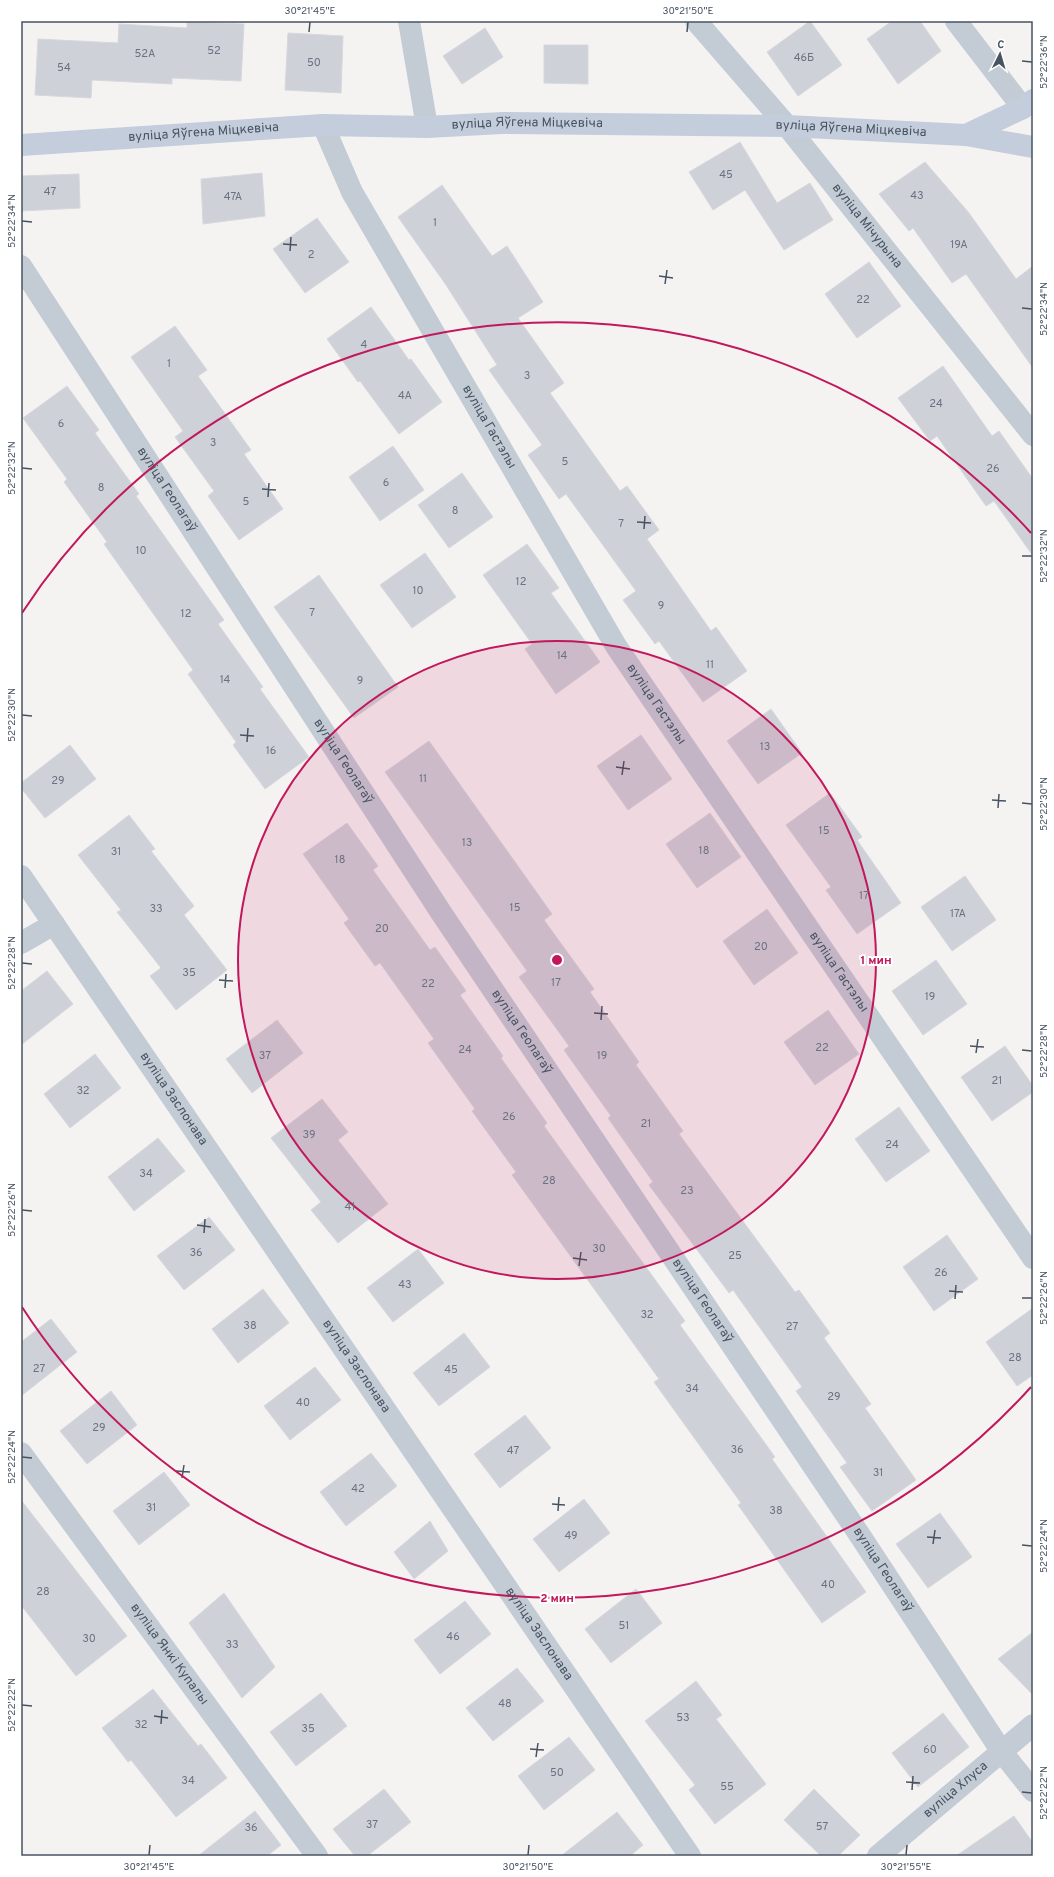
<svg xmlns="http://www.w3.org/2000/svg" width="1054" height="1877" viewBox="0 0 1054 1877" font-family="Overpass,sans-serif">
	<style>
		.building { fill: #ced1d8; stroke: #d6d8de }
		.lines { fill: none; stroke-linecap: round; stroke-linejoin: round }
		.street { stroke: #c3cbd5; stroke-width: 22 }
		.secondary { stroke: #c4cddc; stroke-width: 22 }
		.ticks { fill: none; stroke: #485362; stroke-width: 1.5 }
		.ring { fill: none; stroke: #c2185b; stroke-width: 2 }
		.labels { text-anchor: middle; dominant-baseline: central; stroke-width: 4; stroke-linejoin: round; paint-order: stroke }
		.number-label { font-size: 11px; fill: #6a7280 }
		.street-label { font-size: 13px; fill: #485362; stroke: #fff }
		.centre { fill: #c2185b; stroke: #fff; stroke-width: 2 }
		.ring-label { font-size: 12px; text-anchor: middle; font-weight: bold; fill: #c2185b; stroke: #fff; stroke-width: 4; stroke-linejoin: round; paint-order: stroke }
		.neatline { fill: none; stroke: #485362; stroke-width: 1.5 }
		.ticks-label { font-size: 10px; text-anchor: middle; fill: #485362 }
	</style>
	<rect width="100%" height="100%" fill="#f5f3f2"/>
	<g class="building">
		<path d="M810,21L842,65L798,96L767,52Z"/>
		<path d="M892,21H920L941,51L898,84L867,39Z"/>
		<path d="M187,22L244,24L241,81L172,78V84L92,80L91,98L35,95L38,39L118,43L119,24L187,28Z"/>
		<path d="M485,28L503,57L462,84L443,56Z"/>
		<path d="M288,33L343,36L341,93L285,90Z"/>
		<path d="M544,45H588V84L544,83Z"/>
		<path d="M740,142L777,203L810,183L833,220L784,250L745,190L713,210L689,172Z"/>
		<path d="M925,162L969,213L1016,279L1033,266V368L966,274L952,283L913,228L909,231L879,194Z"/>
		<path d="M262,173L265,216L203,224L201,179Z"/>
		<path d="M79,174L80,208L21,211V176Z"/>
		<path d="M442,185L492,256L507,246L543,302L518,318L564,383L550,393L620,491L627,486L659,530L647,539L711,631L716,627L747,671L703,702L659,641L655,644L623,600L636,591L566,494L559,499L528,455L542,445L489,370L497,365L446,285L398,217Z"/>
		<path d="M317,218L349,262L305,293L273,249Z"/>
		<path d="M869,262L901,306L857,338L825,294Z"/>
		<path d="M371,307L409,360L411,359L442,402L399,434L360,381L358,382L327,339Z"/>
		<path d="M175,326L207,370L198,376L251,450L244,454L283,509L239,540L208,496L214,491L175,437L183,431L131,357Z"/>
		<path d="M943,366L992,436L999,431L1033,479V556L994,501L986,506L937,436L930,441L898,398Z"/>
		<path d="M67,386L99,430L95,433L139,494L136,496L224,620L218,624L263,687L260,689L309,757L265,789L233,745L236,742L188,674L193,670L104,544L107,542L64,482L67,479L23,418Z"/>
		<path d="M393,446L424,490L380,521L349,477Z"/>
		<path d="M462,473L493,517L449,548L418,505Z"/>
		<path d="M527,544L559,588L551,593L600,662L556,694L525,649L532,644L483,575Z"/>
		<path d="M425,553L456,597L412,628L380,585Z"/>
		<path d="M319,575L398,687L354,718L274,607Z"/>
		<path d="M771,709L802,753L758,784L727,741Z"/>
		<path d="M641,735L672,779L628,810L597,766Z"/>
		<path d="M429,741L552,914L544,920L594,989L590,992L639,1062L636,1065L683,1131L679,1134L795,1292L799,1290L830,1333L824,1338L871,1404L865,1408L916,1480L872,1511L840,1467L847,1463L796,1391L802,1387L733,1290L729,1293L649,1185L653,1182L608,1118L611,1116L564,1050L569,1046L519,977L527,971L385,772Z"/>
		<path d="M70,745L96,779L45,818L21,788V783Z"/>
		<path d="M830,793L862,837L857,840L901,903L857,934L826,890L831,887L786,825Z"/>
		<path d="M710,813L741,857L697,888L666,844Z"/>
		<path d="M129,815L155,849L151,851L194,906L184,915L227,970L176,1010L150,976L161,968L117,912L121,910L78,855Z"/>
		<path d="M347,823L378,866L373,870L430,950L435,947L466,991L460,995L503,1056L501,1058L547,1123L544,1126L685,1321L680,1325L775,1457L772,1459L866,1592L822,1623L738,1505L741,1503L654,1382L659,1379L512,1175L516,1172L472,1111L475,1109L428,1043L434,1039L380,963L375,966L344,923L349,919L303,854Z"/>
		<path d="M965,876L996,920L952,951L921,907Z"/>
		<path d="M767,909L798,953L754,985L723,941Z"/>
		<path d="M936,960L967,1004L923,1035L892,991Z"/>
		<path d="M47,971L73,1004L21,1045V991Z"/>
		<path d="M828,1010L859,1054L815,1085L784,1042Z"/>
		<path d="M277,1020L303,1053L252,1093L226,1059Z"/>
		<path d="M1005,1046L1033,1086V1092L992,1121L961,1077Z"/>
		<path d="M95,1054L121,1088L70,1128L44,1094Z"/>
		<path d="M322,1099L348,1132L338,1140L388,1204L338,1243L311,1210L321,1202L271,1138Z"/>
		<path d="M899,1107L930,1151L886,1182L855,1139Z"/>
		<path d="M158,1138L185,1171L134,1211L108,1177Z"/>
		<path d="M209,1217L235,1250L184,1290L157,1256Z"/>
		<path d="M947,1235L978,1279L934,1311L903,1267Z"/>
		<path d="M418,1249L444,1283L393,1322L367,1288Z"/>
		<path d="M263,1289L289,1323L238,1363L212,1329Z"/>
		<path d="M1033,1308V1375L1017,1386L986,1342Z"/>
		<path d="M51,1319L77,1352L21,1396V1342Z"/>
		<path d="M464,1333L490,1367L439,1406L413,1373Z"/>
		<path d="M315,1367L341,1400L290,1440L264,1406Z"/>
		<path d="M111,1391L137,1425L87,1464L60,1431Z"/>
		<path d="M525,1415L551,1448L500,1488L474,1454Z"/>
		<path d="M371,1453L397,1486L346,1526L320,1492Z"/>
		<path d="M164,1472L190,1505L139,1545L113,1511Z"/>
		<path d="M584,1499L610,1533L559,1572L533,1539Z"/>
		<path d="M21,1500L127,1636L76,1676L21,1605Z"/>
		<path d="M940,1513L972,1557L928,1588L896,1544Z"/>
		<path d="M430,1521L448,1551L414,1579L394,1552Z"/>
		<path d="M636,1589L662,1623L611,1663L585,1629Z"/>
		<path d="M224,1593L275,1667L242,1698L189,1623Z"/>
		<path d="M465,1601L491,1634L440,1674L414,1640Z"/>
		<path d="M1033,1632V1695L998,1659Z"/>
		<path d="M517,1668L544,1701L493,1741L466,1708Z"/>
		<path d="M696,1681L722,1715L716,1719L766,1784L715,1824L689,1790L695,1785L645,1721Z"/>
		<path d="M153,1689L198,1746L201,1744L227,1778L176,1817L131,1760L128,1762L102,1728Z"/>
		<path d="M321,1693L347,1726L296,1766L270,1732Z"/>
		<path d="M943,1713L969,1747L918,1787L892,1753Z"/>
		<path d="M569,1737L595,1770L544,1810L518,1776Z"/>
		<path d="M384,1789L411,1822L367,1856H355L333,1829Z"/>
		<path d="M814,1789L860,1835L838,1856H821L784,1820Z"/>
		<path d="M255,1811L281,1845L267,1856H198Z"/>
		<path d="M617,1812L643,1845L630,1856H561Z"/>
		<path d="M1014,1816L1033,1843V1856H956Z"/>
	</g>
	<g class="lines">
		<g class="street">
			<path d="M409,21L427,127"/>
			<path id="s1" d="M696,21L787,126L1033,435"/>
			<path d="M956,21L1023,108"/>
			<path id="s2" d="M323,125L352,192L616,646L1033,1258"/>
			<path id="s3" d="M21,266L442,914L861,1537L1002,1752L1033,1791"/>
			<path id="s4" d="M21,876L690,1856"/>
			<path d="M21,943L54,924"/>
			<path id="s5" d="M21,1453L317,1856"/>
			<path id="s6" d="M878,1856L1033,1725"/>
		</g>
		<g class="secondary">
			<path d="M966,135L1023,108L1033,100"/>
			<path id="s7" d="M21,145L323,125L427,127L502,123L787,126L966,135L1033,147"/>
		</g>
	</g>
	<path class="ticks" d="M309,32L310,22M687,32L688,22M1022,61L1032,62M22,221L32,222M283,244L297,245M290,251L291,237M659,276L673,278M665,284L667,270M1022,308L1032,309M22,468L32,469M262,489L276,490M268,497L269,483M637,522L651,523M644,529L645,516M1022,556H1032M22,715L32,716M240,735L254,736M247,742L248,728M616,767L630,769M622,775L624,761M992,800L1006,801M1022,803L1032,804M998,808L999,794M22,963L32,964M219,980L233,981M225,988L226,974M594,1013L608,1014M601,1020L602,1006M970,1046L984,1047M1022,1050L1032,1051M976,1053L978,1039M22,1210L32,1211M197,1225L211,1227M204,1233L205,1219M573,1258L587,1260M579,1266L581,1252M949,1291L963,1292M1022,1298H1032M955,1299L956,1285M22,1457L32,1458M176,1471L190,1472M182,1478L184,1465M552,1504L565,1505M558,1511L559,1497M927,1537L941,1538M933,1544L935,1530M1022,1545L1032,1546M22,1705L32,1706M154,1716L168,1718M161,1724L162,1710M530,1749L544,1750M536,1757L538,1743M906,1782L920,1783M912,1790L913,1776M1022,1792L1032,1793M149,1855L150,1845M528,1855L529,1845M906,1855L907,1845"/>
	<circle cx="557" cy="960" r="319" fill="#c2185b" fill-opacity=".12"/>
	<g class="ring">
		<circle cx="557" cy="960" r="319"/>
		<path d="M1031 1387A638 638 0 0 1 22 1307M22 613A638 638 0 0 1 1031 533"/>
	</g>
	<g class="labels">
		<g class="number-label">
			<text x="214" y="51">52</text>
			<text x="145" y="54">52А</text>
			<text x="804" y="58">46Б</text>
			<text x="314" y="63">50</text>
			<text x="64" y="68">54</text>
			<text x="726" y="175">45</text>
			<text x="50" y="192">47</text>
			<text x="917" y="196">43</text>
			<text x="233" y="197">47А</text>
			<text x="435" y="223">1</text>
			<text x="959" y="245">19А</text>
			<text x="311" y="255">2</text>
			<text x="863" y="300">22</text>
			<text x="364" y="345">4</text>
			<text x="169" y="364">1</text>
			<text x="527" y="376">3</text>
			<text x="405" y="396">4А</text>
			<text x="936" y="404">24</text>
			<text x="61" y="424">6</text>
			<text x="213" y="443">3</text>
			<text x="565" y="462">5</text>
			<text x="993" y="469">26</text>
			<text x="386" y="483">6</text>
			<text x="101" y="488">8</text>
			<text x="246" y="502">5</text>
			<text x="455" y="511">8</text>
			<text x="621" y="524">7</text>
			<text x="141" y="551">10</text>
			<text x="521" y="582">12</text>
			<text x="418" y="591">10</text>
			<text x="661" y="606">9</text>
			<text x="312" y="613">7</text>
			<text x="186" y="614">12</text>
			<text x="562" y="656">14</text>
			<text x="710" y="665">11</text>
			<text x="225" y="680">14</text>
			<text x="360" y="681">9</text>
			<text x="765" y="747">13</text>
			<text x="271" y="751">16</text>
			<text x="423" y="779">11</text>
			<text x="58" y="781">29</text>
			<text x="824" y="831">15</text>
			<text x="467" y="843">13</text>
			<text x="704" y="851">18</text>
			<text x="116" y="852">31</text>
			<text x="340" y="860">18</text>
			<text x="864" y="896">17</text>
			<text x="515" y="908">15</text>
			<text x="156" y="909">33</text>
			<text x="958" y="914">17А</text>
			<text x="382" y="929">20</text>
			<text x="761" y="947">20</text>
			<text x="189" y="973">35</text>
			<text x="556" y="983">17</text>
			<text x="428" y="984">22</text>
			<text x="930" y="997">19</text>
			<text x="822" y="1048">22</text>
			<text x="465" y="1050">24</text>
			<text x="265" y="1056">37</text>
			<text x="602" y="1056">19</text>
			<text x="997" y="1081">21</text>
			<text x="83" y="1091">32</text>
			<text x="509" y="1117">26</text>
			<text x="646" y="1124">21</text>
			<text x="309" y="1135">39</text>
			<text x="892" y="1145">24</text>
			<text x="146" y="1174">34</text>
			<text x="549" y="1181">28</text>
			<text x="687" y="1191">23</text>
			<text x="350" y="1207">41</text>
			<text x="599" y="1249">30</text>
			<text x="196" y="1253">36</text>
			<text x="735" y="1256">25</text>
			<text x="941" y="1273">26</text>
			<text x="405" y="1285">43</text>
			<text x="647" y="1315">32</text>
			<text x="250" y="1326">38</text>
			<text x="792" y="1327">27</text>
			<text x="1015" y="1358">28</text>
			<text x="39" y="1369">27</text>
			<text x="451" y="1370">45</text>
			<text x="692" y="1389">34</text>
			<text x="834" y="1397">29</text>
			<text x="303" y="1403">40</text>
			<text x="99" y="1428">29</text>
			<text x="737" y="1450">36</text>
			<text x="513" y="1451">47</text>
			<text x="878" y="1473">31</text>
			<text x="358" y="1489">42</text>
			<text x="151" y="1508">31</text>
			<text x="776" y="1511">38</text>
			<text x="571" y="1536">49</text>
			<text x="828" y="1585">40</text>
			<text x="43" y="1592">28</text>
			<text x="624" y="1626">51</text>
			<text x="453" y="1637">46</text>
			<text x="89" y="1639">30</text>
			<text x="232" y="1645">33</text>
			<text x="505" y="1704">48</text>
			<text x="683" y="1718">53</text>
			<text x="141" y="1725">32</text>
			<text x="308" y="1729">35</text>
			<text x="930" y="1750">60</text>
			<text x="557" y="1773">50</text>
			<text x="188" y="1781">34</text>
			<text x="727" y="1787">55</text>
			<text x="372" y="1825">37</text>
			<text x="822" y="1827">57</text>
			<text x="251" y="1828">36</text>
		</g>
		<g class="street-label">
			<text stroke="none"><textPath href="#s7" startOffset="507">вуліца Яўгена Міцкевіча</textPath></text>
			<text stroke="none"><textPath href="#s7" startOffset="831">вуліца Яўгена Міцкевіча</textPath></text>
			<text stroke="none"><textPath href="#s7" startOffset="183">вуліца Яўгена Міцкевіча</textPath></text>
			<text stroke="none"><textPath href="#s1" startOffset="267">вуліца Мічурына</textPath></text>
			<text stroke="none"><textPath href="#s2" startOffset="345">вуліца Гастэлы</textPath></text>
			<text stroke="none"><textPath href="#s3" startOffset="267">вуліца Геолагаў</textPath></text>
			<text stroke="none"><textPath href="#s2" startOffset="669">вуліца Гастэлы</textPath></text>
			<text stroke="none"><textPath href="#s3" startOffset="591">вуліца Геолагаў</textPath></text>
			<text stroke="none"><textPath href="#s2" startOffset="993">вуліца Гастэлы</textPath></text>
			<text stroke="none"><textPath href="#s3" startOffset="915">вуліца Геолагаў</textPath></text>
			<text stroke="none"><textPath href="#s4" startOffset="270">вуліца Заслонава</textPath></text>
			<text stroke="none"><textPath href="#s3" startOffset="1239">вуліца Геолагаў</textPath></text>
			<text stroke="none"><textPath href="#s4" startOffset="594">вуліца Заслонава</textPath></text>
			<text stroke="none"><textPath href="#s3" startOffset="1563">вуліца Геолагаў</textPath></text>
			<text stroke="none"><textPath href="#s4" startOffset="918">вуліца Заслонава</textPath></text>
			<text stroke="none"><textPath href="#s5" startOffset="250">вуліца Янкі Купалы</textPath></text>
			<text stroke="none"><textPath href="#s6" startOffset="102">вуліца Хлуса</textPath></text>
		</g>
	</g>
	<circle cx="557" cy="960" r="6" class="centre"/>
	<g class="ring-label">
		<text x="876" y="964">1 мин</text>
		<text x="557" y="1602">2 мин</text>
	</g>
	<rect width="1054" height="1877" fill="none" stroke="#ffffff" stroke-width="44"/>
	<g transform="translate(1000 54) rotate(5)" stroke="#ffffff" stroke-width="3" paint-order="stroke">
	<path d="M0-3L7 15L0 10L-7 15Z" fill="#485362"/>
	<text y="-6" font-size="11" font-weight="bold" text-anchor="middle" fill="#485362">С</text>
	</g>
	<rect x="22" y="22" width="1010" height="1833" class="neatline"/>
	<g class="ticks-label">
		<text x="310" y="14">30°21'45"E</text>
		<text x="688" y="14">30°21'50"E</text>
		<text transform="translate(1043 62) rotate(-90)" y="4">52°22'36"N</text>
		<text transform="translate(11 221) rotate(-90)" y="4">52°22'34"N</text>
		<text transform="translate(1043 309) rotate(-90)" y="4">52°22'34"N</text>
		<text transform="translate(11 468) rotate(-90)" y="4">52°22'32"N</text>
		<text transform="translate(1043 556) rotate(-90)" y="4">52°22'32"N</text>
		<text transform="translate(11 715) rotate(-90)" y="4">52°22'30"N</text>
		<text transform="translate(1043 804) rotate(-90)" y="4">52°22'30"N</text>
		<text transform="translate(11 963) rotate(-90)" y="4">52°22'28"N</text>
		<text transform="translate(1043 1051) rotate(-90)" y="4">52°22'28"N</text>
		<text transform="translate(11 1210) rotate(-90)" y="4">52°22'26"N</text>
		<text transform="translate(1043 1298) rotate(-90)" y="4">52°22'26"N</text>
		<text transform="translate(11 1457) rotate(-90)" y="4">52°22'24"N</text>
		<text transform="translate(1043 1546) rotate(-90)" y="4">52°22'24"N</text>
		<text transform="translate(11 1705) rotate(-90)" y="4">52°22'22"N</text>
		<text transform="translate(1043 1793) rotate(-90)" y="4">52°22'22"N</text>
		<text x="149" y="1870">30°21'45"E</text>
		<text x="528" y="1870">30°21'50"E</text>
		<text x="906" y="1870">30°21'55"E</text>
	</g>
</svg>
